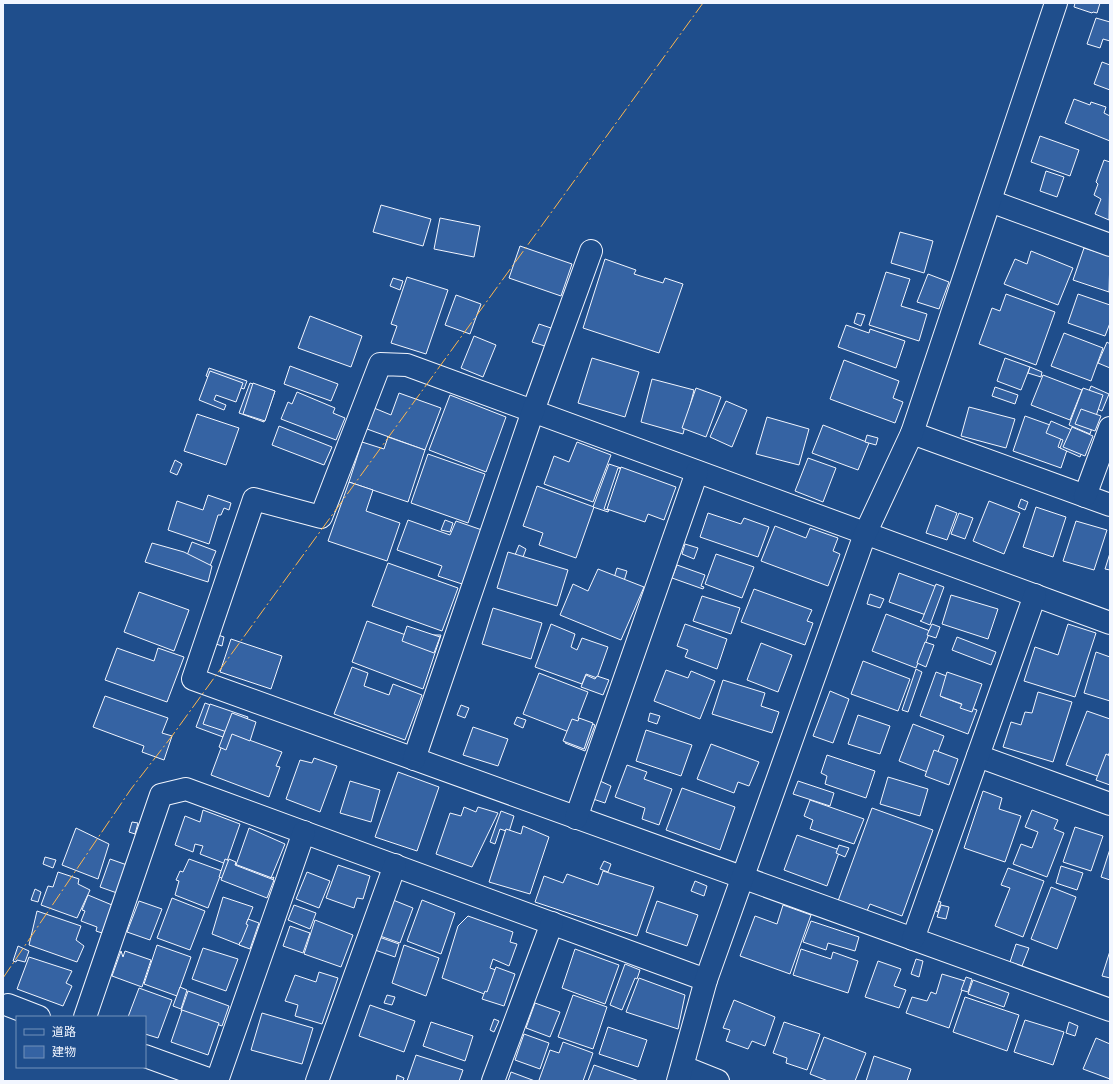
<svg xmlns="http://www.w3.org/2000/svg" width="1113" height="1084" viewBox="0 0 1113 1084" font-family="'Space Grotesk','Noto Sans JP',sans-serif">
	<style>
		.building { fill: #3563a3; stroke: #f2f6ff }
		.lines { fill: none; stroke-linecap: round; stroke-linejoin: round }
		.street-casing { stroke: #f2f6ff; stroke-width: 24 }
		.secondary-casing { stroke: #f2f6ff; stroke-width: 24 }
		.street { stroke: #1f4e8c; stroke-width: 22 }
		.secondary { stroke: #1f4e8c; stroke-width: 22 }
		.power { stroke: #ffb74d; stroke-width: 1; stroke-dasharray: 14 3 2 3; stroke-linecap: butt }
	</style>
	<rect width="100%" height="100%" fill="#1f4e8c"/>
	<g class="building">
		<path d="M1075,3H1100L1097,13L1093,12L1092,13L1074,7Z"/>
		<path d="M1096,18L1110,22V41L1103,39L1100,48L1087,44Z"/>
		<path d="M1102,62L1110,65V90L1094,84Z"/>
		<path d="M1074,99L1090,105L1091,102L1106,107L1104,113L1110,116V141L1065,123Z"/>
		<path d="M1040,136L1079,150L1070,176L1031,162Z"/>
		<path d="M1104,160L1110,162L1109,220L1095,214L1101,199L1094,195L1098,184L1096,182Z"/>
		<path d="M1046,171L1064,177L1057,197L1040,191Z"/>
		<path d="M381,205L431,219L423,246L373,232Z"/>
		<path d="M440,218L480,226L474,257L434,249Z"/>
		<path d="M900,232L933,241L924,273L891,263Z"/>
		<path d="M520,246L572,264L561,296L509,278Z"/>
		<path d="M1084,248L1110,256L1109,292L1073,280Z"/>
		<path d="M1031,251L1073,268L1058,305L1004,284L1015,259L1027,264Z"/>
		<path d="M605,259L636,270L634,274L663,283L665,278L683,284L659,353L583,328Z"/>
		<path d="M886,272L910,279L901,306L927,314L919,341L869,325Z"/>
		<path d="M928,274L949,282L939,309L917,302Z"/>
		<path d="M407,277L448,290L426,354L391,343L397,326L391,324Z"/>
		<path d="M393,278L403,281L400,290L390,286Z"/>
		<path d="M1006,294L1055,312L1036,365L979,344L992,308L1000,311Z"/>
		<path d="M1078,294L1110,305V323L1105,336L1068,323Z"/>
		<path d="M456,295L481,304L470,334L445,325Z"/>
		<path d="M857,313L865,315L861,326L854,323Z"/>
		<path d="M310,316L362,336L351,367L298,348Z"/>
		<path d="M539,324L554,329L548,347L532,342Z"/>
		<path d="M846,325L869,333L870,329L905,341L896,368L838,347Z"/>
		<path d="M1064,333L1103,348L1091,381L1051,366Z"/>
		<path d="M474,336L496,345L483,377L461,368Z"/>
		<path d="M1107,342L1110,344V368L1098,363Z"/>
		<path d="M592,358L639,372L625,417L578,403Z"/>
		<path d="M1005,358L1030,367L1021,390L997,381Z"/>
		<path d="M844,360L899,381L893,398L903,402L895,423L830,399Z"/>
		<path d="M290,366L338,384L331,401L284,384Z"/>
		<path d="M1030,367L1042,372L1041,377L1028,373Z"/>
		<path d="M209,368L247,381L244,389L206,376Z"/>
		<path d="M210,371L243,383L236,402L216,395L214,400L226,405L224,410L199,400Z"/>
		<path d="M1043,375L1082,390L1070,420L1031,405Z"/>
		<path d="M652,379L694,390L683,434L641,422Z"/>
		<path d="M250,383L275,391L264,422L239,413Z"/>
		<path d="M253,383L275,391L265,421L243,414Z"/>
		<path d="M1091,386L1109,394L1102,411L1084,403Z"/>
		<path d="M995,387L1018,395L1015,404L992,396Z"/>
		<path d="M696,388L721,397L706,437L682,428Z"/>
		<path d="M1083,388L1103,395L1090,434L1069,425Z"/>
		<path d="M297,392L335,408L333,413L345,418L336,440L281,419L288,402L292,404Z"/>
		<path d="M399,393L441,408L425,450L367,429L374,408L391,415Z"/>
		<path d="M450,395L506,417L486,472L429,450Z"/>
		<path d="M726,401L747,410L732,447L710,437Z"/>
		<path d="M969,407L1015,419L1006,448L961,436Z"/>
		<path d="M1081,409L1101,416L1095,431L1075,424Z"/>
		<path d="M197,414L239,428L226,465L184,451Z"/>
		<path d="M1025,416L1064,430L1058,447L1067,450L1061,468L1013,451Z"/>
		<path d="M767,417L809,429L799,465L756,454Z"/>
		<path d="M1051,421L1088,437L1080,457L1060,448L1063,440L1046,433Z"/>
		<path d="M823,425L869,443L858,470L812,453Z"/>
		<path d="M279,426L332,447L324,465L272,445Z"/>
		<path d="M1072,427L1093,436L1085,456L1063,447Z"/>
		<path d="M867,435L878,438L876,445L865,442Z"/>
		<path d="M388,437L425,450L408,502L349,482L362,442L384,449Z"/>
		<path d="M577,442L611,455L593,502L544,484L554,456L569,462Z"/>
		<path d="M428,454L485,474L468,523L411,503Z"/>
		<path d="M808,458L836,468L823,502L795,491Z"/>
		<path d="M175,460L182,464L177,475L170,472Z"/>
		<path d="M609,464L624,469L618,468L604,509L609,510L608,512L593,507Z"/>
		<path d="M621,467L676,487L664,520L648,514L645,522L607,509Z"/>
		<path d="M349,482L373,490L366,511L400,523L387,561L328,541Z"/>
		<path d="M537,486L594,507L576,558L539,545L543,533L523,526Z"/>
		<path d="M208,495L231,503L229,510L224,508L221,515H218L209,544L168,530L177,501L203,510Z"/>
		<path d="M1021,499L1028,502L1025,510L1018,507Z"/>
		<path d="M989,501L1020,513L1004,554L973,541Z"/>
		<path d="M936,505L957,513L947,540L926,533Z"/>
		<path d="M1036,507L1066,517L1053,557L1023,547Z"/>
		<path d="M708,513L741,524L744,518L769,527L758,557L700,537Z"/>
		<path d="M959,513L973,518L965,539L951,534Z"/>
		<path d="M408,520L450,535L456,521L482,530L462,584L438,576L442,566L397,550Z"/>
		<path d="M445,520L453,523L450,532L441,530Z"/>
		<path d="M1076,521L1107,530L1094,570L1063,561Z"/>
		<path d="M775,526L806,538L810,528L838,538L833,551L840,554L828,586L761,561Z"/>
		<path d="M192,542L216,551L210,566L186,558Z"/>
		<path d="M152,543L184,552L212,566L208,582L145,562Z"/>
		<path d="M685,544L698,548L694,559L682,554Z"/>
		<path d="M519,545L526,549L523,557L515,555Z"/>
		<path d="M508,552L568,570L557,606L497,588Z"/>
		<path d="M1110,553V570L1105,569Z"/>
		<path d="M716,554L754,567L742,598L705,584Z"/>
		<path d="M388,563L458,588L442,631L372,606Z"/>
		<path d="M677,565L705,575L701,586L704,587L703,589L672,578Z"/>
		<path d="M617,568L627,571L624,581L614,578Z"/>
		<path d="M598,569L644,587L621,640L560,615L573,584L588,591Z"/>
		<path d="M899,573L937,587L926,615L889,602Z"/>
		<path d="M936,584L944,587L930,625L920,621L922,620Z"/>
		<path d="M754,589L812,610L807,621L813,623L805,645L741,622Z"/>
		<path d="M139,592L189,610L174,651L124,632Z"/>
		<path d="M870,594L884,599L880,608L867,604Z"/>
		<path d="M951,595L998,609L988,639L942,624Z"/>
		<path d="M702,596L740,608L731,634L693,621Z"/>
		<path d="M493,608L542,623L531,659L482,644Z"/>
		<path d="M886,614L930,631L916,668L872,651Z"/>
		<path d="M367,621L417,639L418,635H441L423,689L352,662Z"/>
		<path d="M551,624L575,634L571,647L577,650L582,638L608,647L597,678L586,674L582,684L535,667Z"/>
		<path d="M685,624L727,639L717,669L685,657L688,650L677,646Z"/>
		<path d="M932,624L940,627L936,638L927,635Z"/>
		<path d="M1068,624L1096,633L1075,697L1024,681L1035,647L1058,655Z"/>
		<path d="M407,626L440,637L434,653L402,641Z"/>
		<path d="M218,635L224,637L222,646L216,644Z"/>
		<path d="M957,637L996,652L991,665L952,650Z"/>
		<path d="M231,639L282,656L271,689L220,672Z"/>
		<path d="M925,642L934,645L926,667L917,663Z"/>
		<path d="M761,643L792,655L778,692L747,680Z"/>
		<path d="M117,648L154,661L158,648L184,657L167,702L105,680Z"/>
		<path d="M1096,652L1110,657V701L1084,693Z"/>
		<path d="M863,661L910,679L898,711L851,694Z"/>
		<path d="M352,667L368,673L364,686L389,695L393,684L422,695L405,740L334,714Z"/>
		<path d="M916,669L922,672L908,712L902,710Z"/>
		<path d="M666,670L688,678L691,671L715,681L700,719L654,701Z"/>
		<path d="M936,672L949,677L942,697L977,710L968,734L920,716Z"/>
		<path d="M947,672L982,684L972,712L960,708L962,704L940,696Z"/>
		<path d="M539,673L588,692L578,718L595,725L585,751L565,743L569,732L523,714Z"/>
		<path d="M586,675L595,679L597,676L609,680L603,695L581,687Z"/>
		<path d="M723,680L765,693L761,706L779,712L772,733L712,714Z"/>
		<path d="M830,691L849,699L833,743L813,736Z"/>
		<path d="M1038,692L1072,702L1053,762L1003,747L1011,722L1021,725L1025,712L1032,713Z"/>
		<path d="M105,696L168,718L162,733L172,736L164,760L142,752L144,746L93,727Z"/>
		<path d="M205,703L232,713L223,737L196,727Z"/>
		<path d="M210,704L248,717L241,737L282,752L276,766L280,767L269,797L211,775L227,732L203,724Z"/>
		<path d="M461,705L469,708L465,718L457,715Z"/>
		<path d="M1087,711L1110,719V751L1100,777L1066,765Z"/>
		<path d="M232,713L256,722L250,741L232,734L226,750L219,747Z"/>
		<path d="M650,713L660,716L657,724L648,721Z"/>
		<path d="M858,715L890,726L880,754L848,744Z"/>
		<path d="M517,717L526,720L523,728L514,724Z"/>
		<path d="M579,718L593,723L584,749L563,741L572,719L578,721Z"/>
		<path d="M913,724L944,736L930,773L899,761Z"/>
		<path d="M473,727L508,739L498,766L463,755Z"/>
		<path d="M646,730L692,745L681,776L636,761Z"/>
		<path d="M711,744L759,762L749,786L738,782L734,793L697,779Z"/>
		<path d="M934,750L958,759L949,785L925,776Z"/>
		<path d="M1106,754L1110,756V785L1096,780Z"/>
		<path d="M827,755L875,771L866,798L825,784L827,776L821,773Z"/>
		<path d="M314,758L337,766L320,812L286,799L300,760L312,763Z"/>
		<path d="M627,765L647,772L644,779L672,789L659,825L642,819L645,808L615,797Z"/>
		<path d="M398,772L439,787L417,851L375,837Z"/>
		<path d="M888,777L928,789L920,816L880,804Z"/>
		<path d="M350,781L380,790L371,822L340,813Z"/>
		<path d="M600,781L611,786L605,803L593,799Z"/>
		<path d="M798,781L834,793L830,806L793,794Z"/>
		<path d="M682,788L735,807L720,850L666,830Z"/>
		<path d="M983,791L1002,798L999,809L1021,816L1005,862L964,848Z"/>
		<path d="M810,800L864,819L854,844L810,829L813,820L804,816Z"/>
		<path d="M464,807L476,812L478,807L498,813L472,867L436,854L450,813L461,816Z"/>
		<path d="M872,808L933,830L902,916L870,904L867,911L838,901Z"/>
		<path d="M203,810L240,824L226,864L200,854L203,846L195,844L193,852L175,845L185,816L200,822Z"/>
		<path d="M1032,810L1058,820L1054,829L1064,833L1047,877L1013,864L1021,844L1032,848L1038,832L1025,827Z"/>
		<path d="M501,811L514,816L509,832L500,829L495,844L490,842Z"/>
		<path d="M132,822L138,823L135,834L129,832Z"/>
		<path d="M523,826L549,837L530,894L489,882L506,829L521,834Z"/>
		<path d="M1075,827L1103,836L1091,871L1063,862Z"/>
		<path d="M76,828L109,844L98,879L62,865Z"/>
		<path d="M249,828L285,844L271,878L236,865Z"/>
		<path d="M797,835L840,850L827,886L784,870Z"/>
		<path d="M839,845L849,848L845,857L836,853Z"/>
		<path d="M1110,849V880L1101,877Z"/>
		<path d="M45,857L56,860L53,868L43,864Z"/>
		<path d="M110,859L127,865L117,893L100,887Z"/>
		<path d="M189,859L222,871L208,908L175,895L179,881L176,880L180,871L183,872Z"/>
		<path d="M225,859L232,862V863L272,878L274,877L267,895L219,877Z"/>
		<path d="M229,859L236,862L235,865L274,880L267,898L221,880Z"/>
		<path d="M604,861L611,864L608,872L600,869Z"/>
		<path d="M338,865L370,876L363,899L357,898L354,908L326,898Z"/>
		<path d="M1061,866L1083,873L1077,890L1056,883Z"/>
		<path d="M1008,868L1044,881L1023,937L995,926L1010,888L1001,885Z"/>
		<path d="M603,871L654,887L637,936L535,902L544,876L563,883L567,874L598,885Z"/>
		<path d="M58,872L79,879L78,884L90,890L77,918L41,905L48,886L53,887Z"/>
		<path d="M307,872L330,881L319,908L296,899Z"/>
		<path d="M695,881L707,886L704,896L691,891Z"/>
		<path d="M1051,887L1076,897L1057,949L1031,939Z"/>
		<path d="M35,889L41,892L38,902L31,900Z"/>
		<path d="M88,895L112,905L102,933L96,931L97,927L81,921L85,911L82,910Z"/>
		<path d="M223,897L253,907L247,922L252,924L245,947L212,934Z"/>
		<path d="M172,898L205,911L190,950L157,938Z"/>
		<path d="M393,900L413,908L400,943L380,936Z"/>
		<path d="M422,900L455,913L441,954L407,941Z"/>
		<path d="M139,901L162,909L150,940L127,932Z"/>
		<path d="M657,901L698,915L687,946L646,932Z"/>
		<path d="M937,901L941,902L938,912L934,910Z"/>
		<path d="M294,905L316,913L310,929L288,920Z"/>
		<path d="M783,905L811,915L790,974L740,956L755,916L777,924Z"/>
		<path d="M941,905L949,907L946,919L937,917Z"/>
		<path d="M37,911L81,926L76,940L84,946L77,962L29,945Z"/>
		<path d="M468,916L513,932L510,942L517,944L509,966L493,959L490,968L496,970L487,995L442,978L458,926Z"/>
		<path d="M248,919L259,923L250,949L239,945L240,942H241L248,925L246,924Z"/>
		<path d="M315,920L353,935L341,967L304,954Z"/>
		<path d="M811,921L859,937L855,951L828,943L826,950L803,942Z"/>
		<path d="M290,926L310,933L303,953L283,946Z"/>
		<path d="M379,937L399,944L395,957L375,950Z"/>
		<path d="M1016,944L1029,948L1022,966L1010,962Z"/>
		<path d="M157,945L191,957L177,996L144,984Z"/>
		<path d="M404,945L439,958L426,996L392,983Z"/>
		<path d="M18,946L29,951L25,962L17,960L16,962L13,961Z"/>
		<path d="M203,948L238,959L226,991L192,979Z"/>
		<path d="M575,949L619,965L605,1004L562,988Z"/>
		<path d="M801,949L831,959L833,952L858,961L848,993L793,975Z"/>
		<path d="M121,951L123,957L125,951L151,960L142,987L112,976Z"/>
		<path d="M1110,951V978L1102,976Z"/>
		<path d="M29,957L72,971L66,983L72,986L63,1006L17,989Z"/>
		<path d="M916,959L923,961L919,977L911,974Z"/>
		<path d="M878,961L901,969L894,986L906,990L899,1008L865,997Z"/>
		<path d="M625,964L640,970L637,979L635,978L622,1010L610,1005Z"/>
		<path d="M496,967L515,974L504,1006L482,999L485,991L487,992Z"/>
		<path d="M319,972L338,978L322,1024L295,1016L298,1005L285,1001L295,975L316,982Z"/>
		<path d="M942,974L965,981L949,1028L906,1013L912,997L927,1001L931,992L936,994Z"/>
		<path d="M966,977L972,979L968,992L961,990Z"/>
		<path d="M639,978L685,995L678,1029L626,1012Z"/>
		<path d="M973,980L1009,993L1004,1007L968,994Z"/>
		<path d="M180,987L187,990L181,1009L173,1006Z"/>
		<path d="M139,988L172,1000L158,1038L145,1034V1017H128Z"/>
		<path d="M188,991L229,1006L222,1026L181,1011Z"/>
		<path d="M387,995L395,997L392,1005L384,1003Z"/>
		<path d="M573,995L607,1007L593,1049L558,1037Z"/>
		<path d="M965,997L1019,1015L1007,1051L953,1032Z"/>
		<path d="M734,1000L775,1017L765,1046L752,1041L748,1049L726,1041L730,1030L723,1028Z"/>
		<path d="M535,1003L560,1012L550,1037L526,1028Z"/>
		<path d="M370,1005L415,1021L404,1052L359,1036Z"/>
		<path d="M182,1010L219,1023L208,1055L171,1042Z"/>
		<path d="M262,1013L313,1028L302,1064L251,1050Z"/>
		<path d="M494,1019L499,1021L494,1032L490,1030Z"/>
		<path d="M1025,1020L1064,1032L1053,1065L1014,1052Z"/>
		<path d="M431,1022L473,1036L465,1061L423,1046Z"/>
		<path d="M784,1022L820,1034L807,1070L786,1063L787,1058L773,1053Z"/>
		<path d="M1069,1022L1078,1026L1075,1036L1066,1033Z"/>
		<path d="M608,1027L647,1040L638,1067L599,1054Z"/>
		<path d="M524,1034L549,1043L540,1069L515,1060Z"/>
		<path d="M824,1037L866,1053L855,1081H828L810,1074Z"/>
		<path d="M1096,1038L1110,1044V1079L1083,1069Z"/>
		<path d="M563,1042L593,1053L583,1081H542L539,1080L550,1050L559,1053Z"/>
		<path d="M416,1055L463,1070L459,1081H407Z"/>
		<path d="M874,1056L911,1069L907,1081H866Z"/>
		<path d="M594,1065L639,1081H588Z"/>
		<path d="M511,1072L535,1081H508Z"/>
		<path d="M397,1075L404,1078L403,1081H396Z"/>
	</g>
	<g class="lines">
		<defs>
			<g id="street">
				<path d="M990,201L1110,245"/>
				<path d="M912,433L1110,505"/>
				<path d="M1085,496L1110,428"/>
				<path d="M1110,623L407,365L380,364L321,517L254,499L193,679L1110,1010"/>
				<path d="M978,756L1110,804"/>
				<path d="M414,759L533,411L591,251"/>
				<path d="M576,818L697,472"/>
				<path d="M913,939L1035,595"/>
				<path d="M85,1017L161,795L186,789L706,980"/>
				<path d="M683,1067L718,1081"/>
				<path d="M217,1081L304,832"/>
				<path d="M317,1081L395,865"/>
				<path d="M493,1081L552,923"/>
				<path d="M678,1081L706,980L865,534L912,433L1056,3"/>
			</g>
			<g id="secondary">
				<path d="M8,1005L39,1017"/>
				<path d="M145,1056L214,1081"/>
			</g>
		</defs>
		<use href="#street" class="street-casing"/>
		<use href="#secondary" class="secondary-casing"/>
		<use href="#street" class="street"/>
		<use href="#secondary" class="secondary"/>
		<path class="power" d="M3,978L131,789L172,736L703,3"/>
	</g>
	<rect width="1113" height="1084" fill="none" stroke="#f2f6ff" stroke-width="8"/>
	<rect x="16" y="1016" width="130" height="52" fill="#1f4e8c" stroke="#7391ba"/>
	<rect x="24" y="1029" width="20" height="6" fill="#1f4e8c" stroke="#7391ba"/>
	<text x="52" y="1036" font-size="12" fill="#f2f6ff">道路</text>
	<rect x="24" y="1046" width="20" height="12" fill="#3563a3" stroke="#7391ba"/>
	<text x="52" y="1056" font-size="12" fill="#f2f6ff">建物</text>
</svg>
